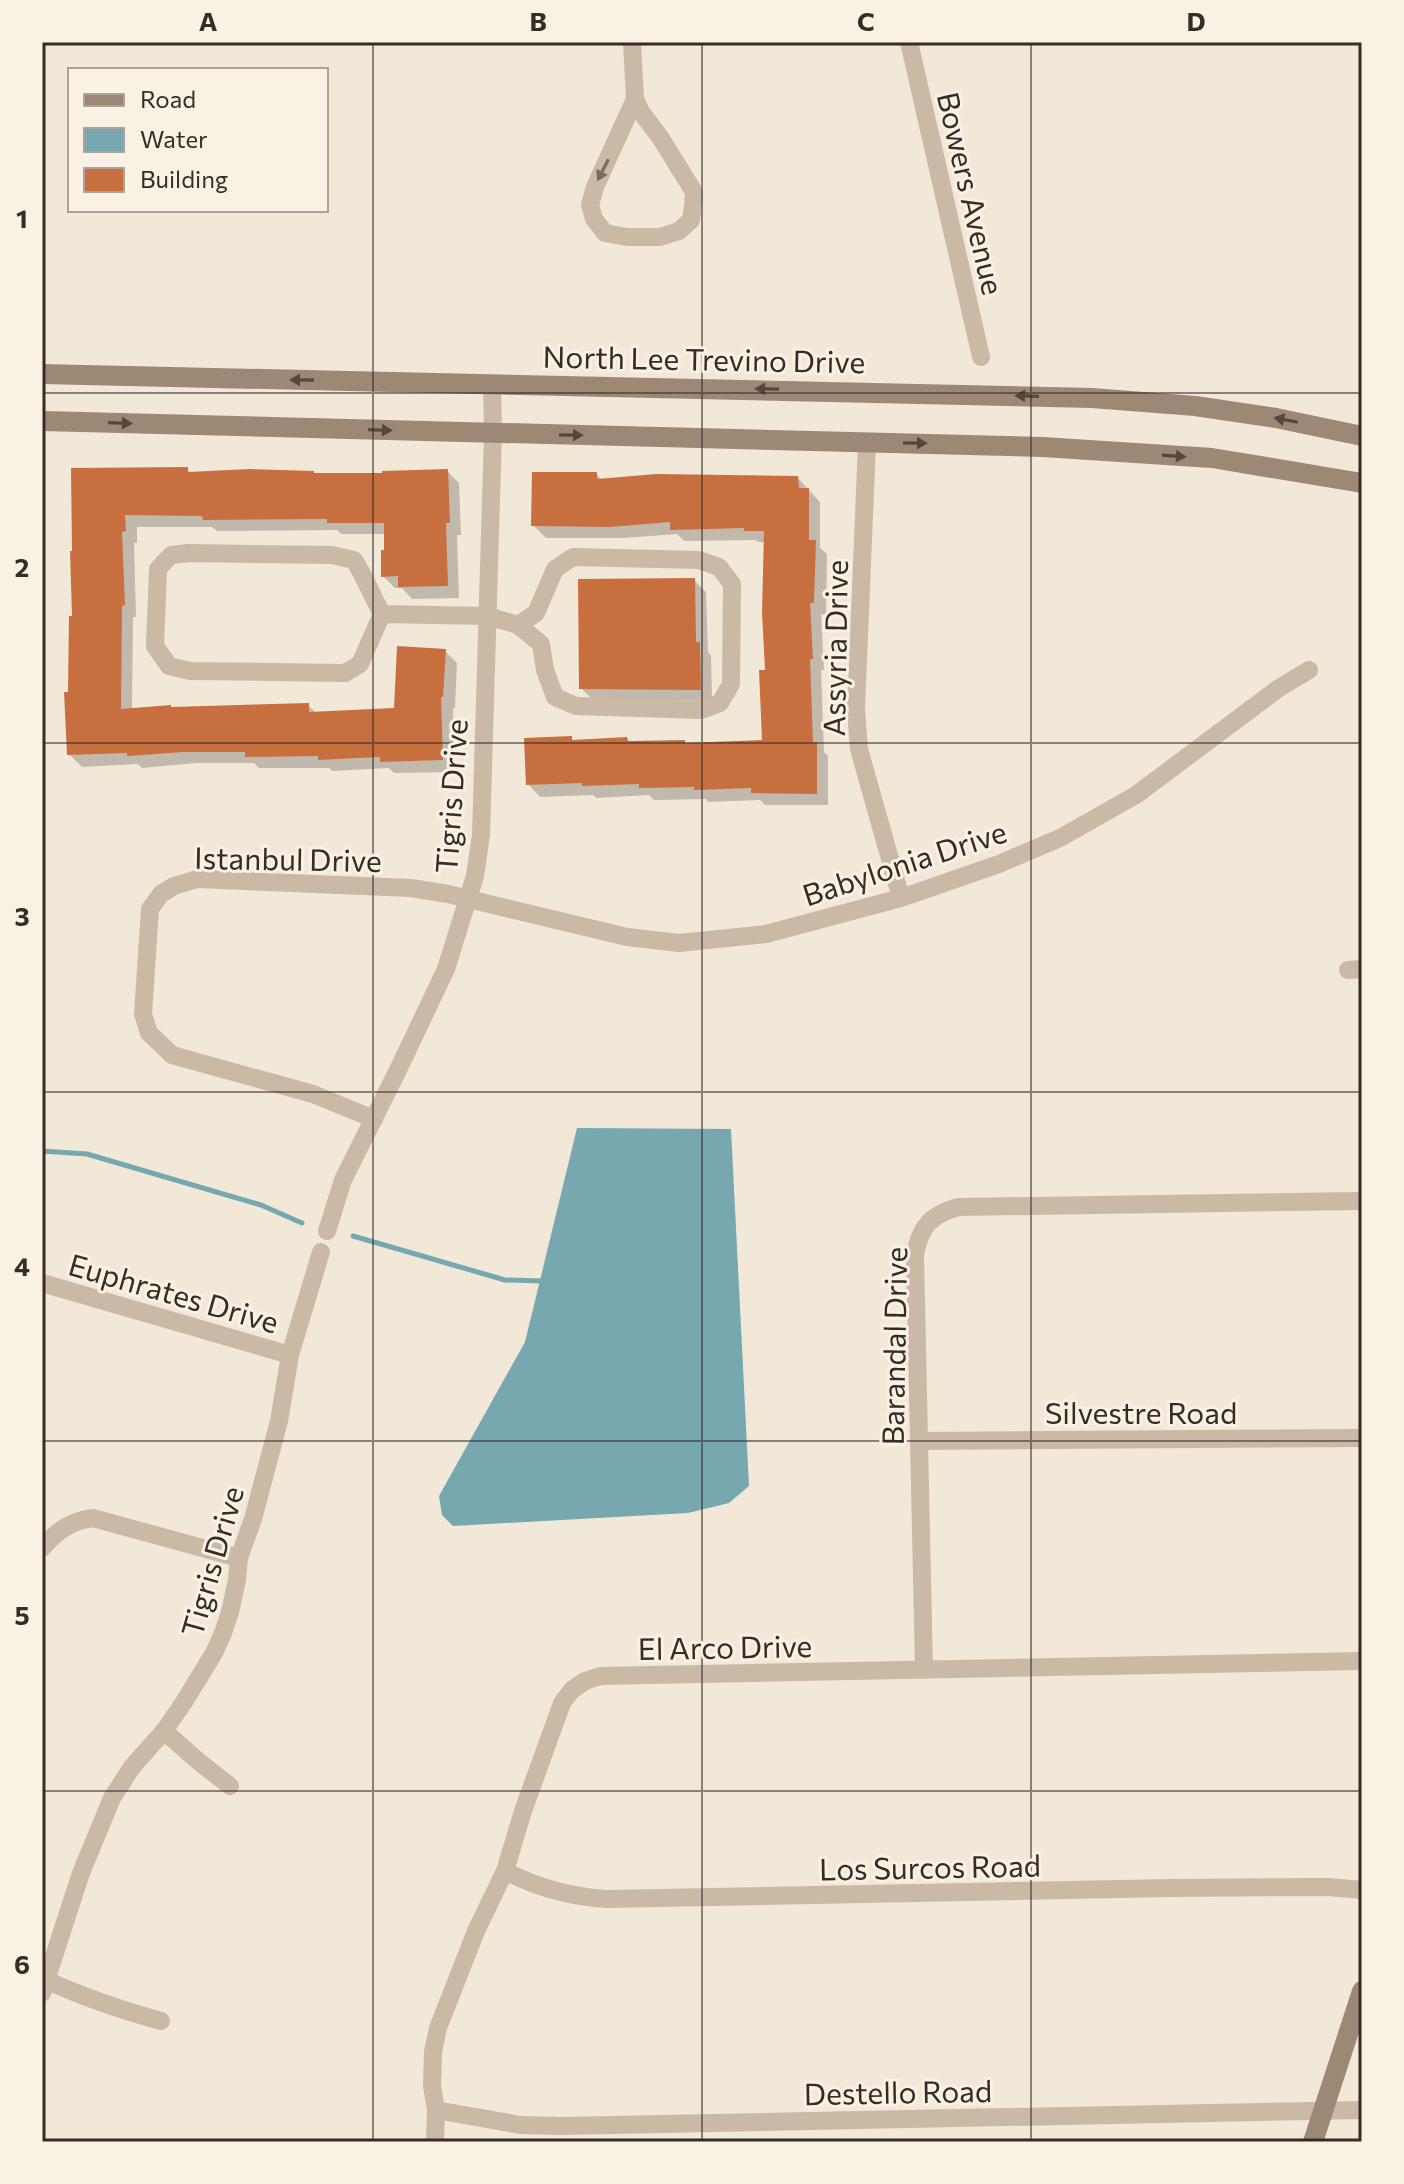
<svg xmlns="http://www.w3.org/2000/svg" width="1404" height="2184" viewBox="0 0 1404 2184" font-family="Commissioner,sans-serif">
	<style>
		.water { fill: #77a7af }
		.shadow { fill: #0003 }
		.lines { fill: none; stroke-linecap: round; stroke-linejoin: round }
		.stream { stroke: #77a7af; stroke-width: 5 }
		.building { fill: #c86f40 }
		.street { stroke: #cab9a4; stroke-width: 18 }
		.secondary { stroke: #9d8876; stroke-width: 20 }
		.oneway { fill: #786b5f }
		.oneway2 { fill: #54483e }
		.grid { fill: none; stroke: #352c26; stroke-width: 2; stroke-opacity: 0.55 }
		.labels { text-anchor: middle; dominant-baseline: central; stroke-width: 6; stroke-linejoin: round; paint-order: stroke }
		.street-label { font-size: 30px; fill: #352c26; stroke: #f9f2e4 }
		.neatline { fill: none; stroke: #352c26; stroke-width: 3 }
		.grid-label { font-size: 26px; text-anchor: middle; font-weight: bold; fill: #352c26 }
	</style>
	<rect width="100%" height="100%" fill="#f1e8d8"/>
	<path class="water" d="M577,1128L731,1129L749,1486L729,1503L688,1513L453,1526L442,1515L439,1496L525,1342Z"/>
	<g class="shadow">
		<path d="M187,469L191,474L384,475L447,471L459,483L461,535H457L459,598L412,599L402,588H395L383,576L386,552V534H341L337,530L217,531L212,527H137V543H134L136,617H133L132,710L308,705L316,713L396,709L445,651L457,663L455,708H453L455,772L394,773L389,768L332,771L329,768H259L254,763H196L142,768L138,764L82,767L69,754L74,618L73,470Z"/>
		<path d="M596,474L602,480L798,478L820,502V548L827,554L826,615L821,614L824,670H821L824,752L828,756V805H765L760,800L708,802L706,799L654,800L649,795L596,798L593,795L540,797L528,784L571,738L575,742L627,739L630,743L684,742L688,745L764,742L767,672L766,542H758L756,540L684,541L677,534L624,538H546L533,525Z"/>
		<path d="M694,580L706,592L708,652L711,656L712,701L593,700L581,688Z"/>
	</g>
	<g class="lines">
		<g class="stream">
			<path d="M42,1151L87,1154L261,1205L302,1223"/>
			<path d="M353,1236L505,1280L543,1281"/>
		</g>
	</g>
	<g class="building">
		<path d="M188,467V472L250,469L314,471V473H382V471L448,469L450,523H446L448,586L398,587V576L381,577V550H384V523H327V519L203,520L202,516L125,515L126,531L122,532L125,605L122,606L121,709L171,705V707L309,703V712L394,708L397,646L446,649L443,697H441L443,760L380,762V757L318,760V756L245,757V752H183L127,756V753L67,755L64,692H68L69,616H72L70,551H72L71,468Z"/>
		<path d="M532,472H597V479L656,474L798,476L799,488H809V540H816L814,603H810L813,659H810L813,742H817V794L751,793V788L694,790V787L639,788V784L582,786V783L526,785L524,738L572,736V740L627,737L628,741L685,740V743L762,740L759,670H765L762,612L764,531H744V528L670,530V522L610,527L531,526Z"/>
		<path d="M695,578L696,642H700L701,690L579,689L578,579Z"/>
	</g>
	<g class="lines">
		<g class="street">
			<path d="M632,42L635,99L641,112L660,137L694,192L693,206L691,220L679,231L660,237H627L605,233L594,219L590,205L595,187L635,99"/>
			<path d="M909,42L981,357"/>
			<path d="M867,442L856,709L859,749L901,898"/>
			<path d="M382,614L360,664L345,673L190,671L169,666L155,646L158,569L171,555L188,553L332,555L354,560C365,577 372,596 382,614L487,616L518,625L541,644L545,670L555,697L576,706L701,710L720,703L731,684L732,584L719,567L699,560L573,557L555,569L536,613L518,625"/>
			<path d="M1348,970L1362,969"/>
			<path d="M374,1119L313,1094L172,1055L149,1033L143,1014L150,909L161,894L174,886L197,879L411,888L448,894L627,937L679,943L766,934L901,898L999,864L1060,838L1136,795L1279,688L1309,670"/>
			<path d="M327,1231L343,1180L398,1070L446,969L475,876L481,835L493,433L492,384"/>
			<path d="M42,1283L290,1355"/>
			<path d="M919,1441L1362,1438"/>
			<path d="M42,1548C57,1531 70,1521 93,1518L239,1558"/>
			<path d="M924,1670L915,1255C920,1227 930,1215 958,1207L1362,1201"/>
			<path d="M164,1731L198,1761L230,1786"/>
			<path d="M505,1871C538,1888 570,1897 607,1899L1170,1888L1328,1887L1362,1890"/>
			<path d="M46,1980C83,1997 121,2010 161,2021"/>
			<path d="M42,1993L81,1873L112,1798L132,1767L164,1731L184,1702L214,1653L223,1633L230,1612L237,1580L239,1558L253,1519L279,1421L290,1355L321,1252"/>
			<path d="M436,2110L520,2125L560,2126L1362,2110"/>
			<path d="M435,2142L436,2110L432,2086L433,2052L438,2028L476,1931L505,1871L523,1811L562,1703L572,1690L585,1681L600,1676L1362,1661"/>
		</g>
		<g class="secondary">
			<path d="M42,374L1092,398L1195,406L1276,418L1362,436"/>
			<path d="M42,421L1043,447L1212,458L1362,483"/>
			<path d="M1313,2142L1362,1991"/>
		</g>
	</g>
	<defs><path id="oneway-solid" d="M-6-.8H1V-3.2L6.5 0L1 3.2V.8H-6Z" transform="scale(2)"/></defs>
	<use class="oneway" href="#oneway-solid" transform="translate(603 170) rotate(117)"/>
	<g class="oneway2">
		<use href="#oneway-solid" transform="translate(302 380) rotate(-179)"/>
		<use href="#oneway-solid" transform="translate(767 389) rotate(-179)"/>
		<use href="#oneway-solid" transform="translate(1027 396) rotate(-178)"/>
		<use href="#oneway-solid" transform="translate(1286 420) rotate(-169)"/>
		<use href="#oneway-solid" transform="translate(120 423) rotate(2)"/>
		<use href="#oneway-solid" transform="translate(380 430) rotate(2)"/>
		<use href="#oneway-solid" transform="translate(571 435) rotate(1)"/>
		<use href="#oneway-solid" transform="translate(915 443) rotate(1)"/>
		<use href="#oneway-solid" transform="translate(1174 456) rotate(4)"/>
	</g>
	<path class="grid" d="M373,42V2142M702,42V2142M1031,42V2142M42,393H1362M42,743H1362M42,1092H1362M42,1441H1362M42,1791H1362"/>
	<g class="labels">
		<g class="street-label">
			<text transform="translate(972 193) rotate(77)">Bowers Avenue</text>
			<text transform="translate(704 358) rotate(1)">North Lee Trevino Drive</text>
			<text transform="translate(834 648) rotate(-89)">Assyria Drive</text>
			<text transform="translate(450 796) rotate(-86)">Tigris Drive</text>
			<text transform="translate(288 858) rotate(1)">Istanbul Drive</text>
			<text transform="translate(904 862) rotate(-18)">Babylonia Drive</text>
			<text transform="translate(174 1292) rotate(16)">Euphrates Drive</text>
			<text transform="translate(893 1346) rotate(-89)">Barandal Drive</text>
			<text x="1141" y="1411">Silvestre Road</text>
			<text transform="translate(211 1561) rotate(-74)">Tigris Drive</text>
			<text transform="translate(725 1646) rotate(-1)">El Arco Drive</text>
			<text transform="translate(930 1866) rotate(-1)">Los Surcos Road</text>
			<text transform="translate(898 2091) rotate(-1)">Destello Road</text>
		</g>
	</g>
	<rect width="1404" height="2184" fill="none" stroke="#f9f2e4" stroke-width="88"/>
	<rect x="68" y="68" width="260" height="144" fill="#f9f2e4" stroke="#aba398" stroke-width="2"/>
	<rect x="84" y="94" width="40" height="12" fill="#9d8876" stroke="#aba398" stroke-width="2"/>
	<text x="140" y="108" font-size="24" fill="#352c26">Road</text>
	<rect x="84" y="128" width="40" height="24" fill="#77a7af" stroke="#aba398" stroke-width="2"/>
	<text x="140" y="148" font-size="24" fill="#352c26">Water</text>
	<rect x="84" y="168" width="40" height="24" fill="#c86f40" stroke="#aba398" stroke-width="2"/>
	<text x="140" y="188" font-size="24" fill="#352c26">Building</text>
	<rect x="44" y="44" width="1316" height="2096" class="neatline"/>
	<g class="grid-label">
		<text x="208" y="31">A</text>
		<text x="538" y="31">B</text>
		<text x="866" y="31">C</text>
		<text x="1196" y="31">D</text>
		<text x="22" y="228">1</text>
		<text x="22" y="577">2</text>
		<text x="22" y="926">3</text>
		<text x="22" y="1276">4</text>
		<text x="22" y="1625">5</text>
		<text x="22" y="1974">6</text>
	</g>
</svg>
